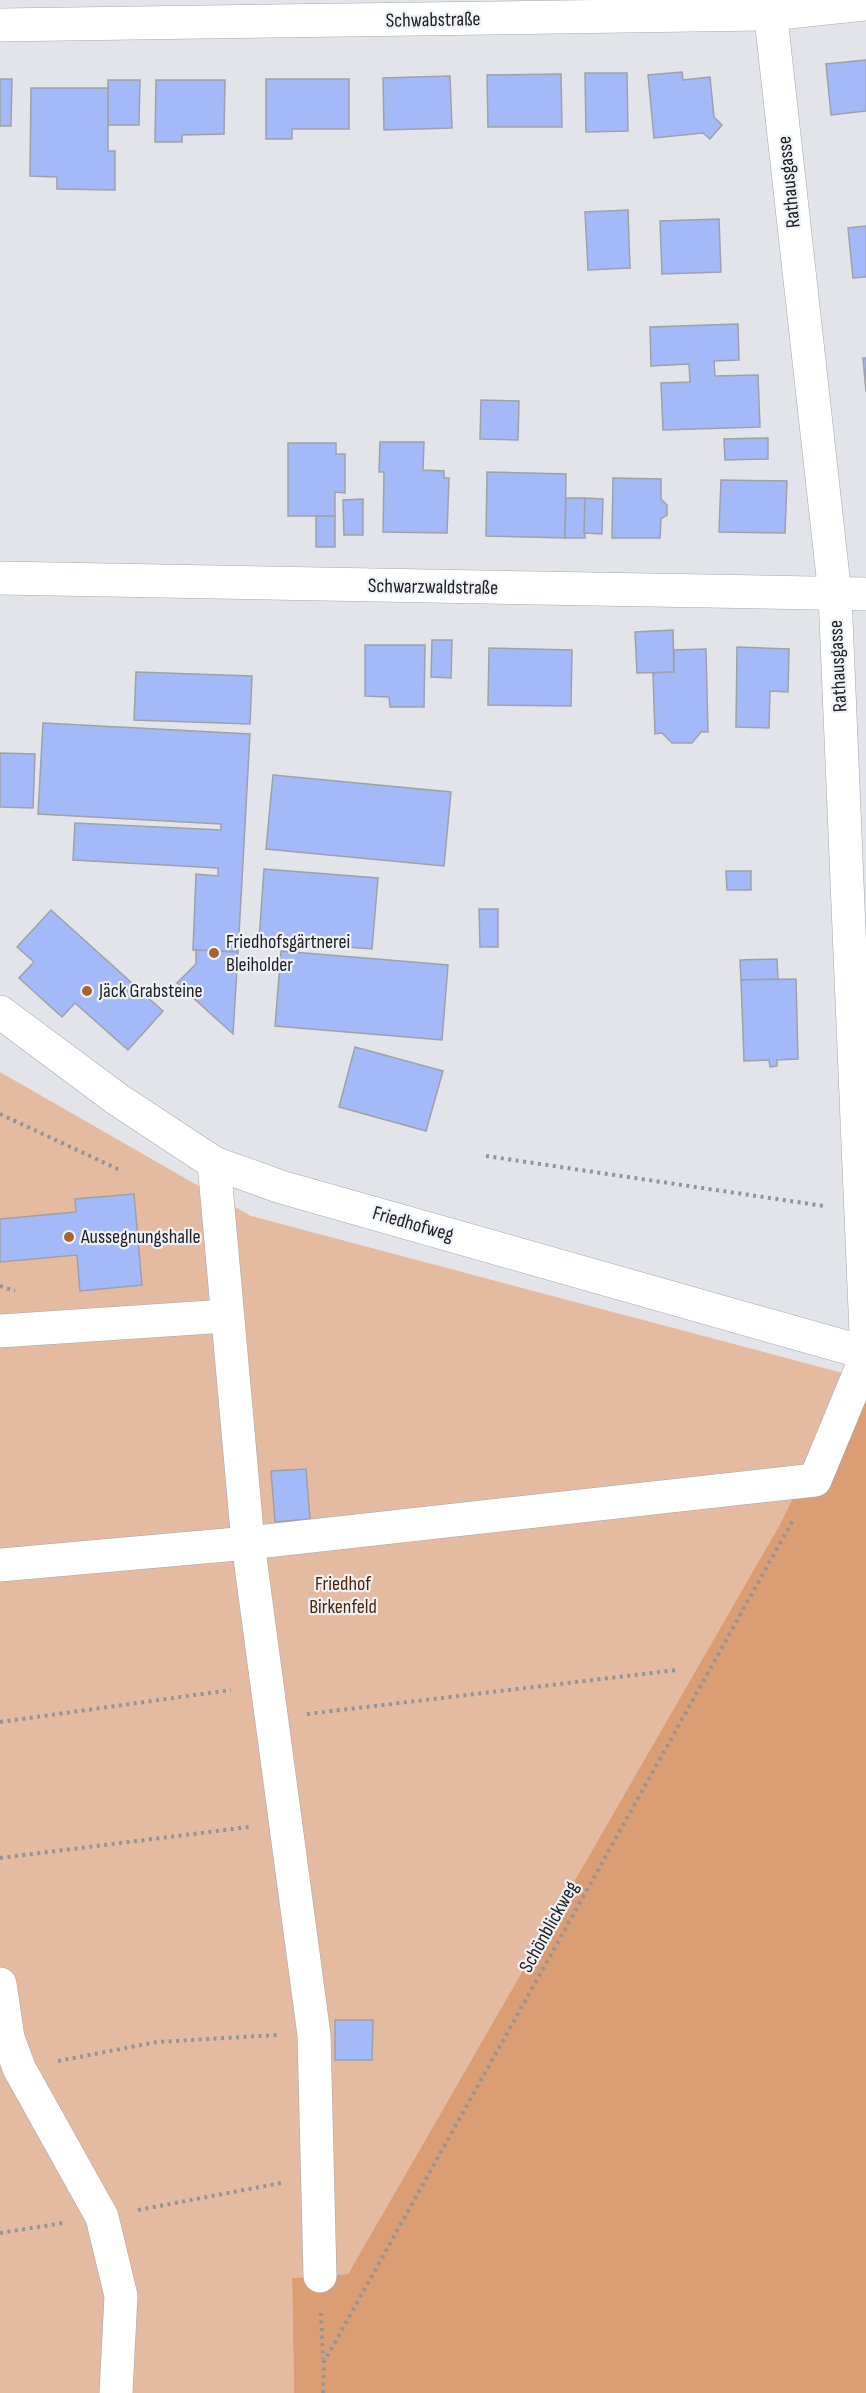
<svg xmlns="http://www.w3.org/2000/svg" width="866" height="2393" viewBox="0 0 866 2393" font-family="'Sofia Sans Condensed',sans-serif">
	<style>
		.green { fill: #e4bba1 }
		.forest { fill: #da9d74 }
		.building { fill: #a4b9f8; stroke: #9fa1a6; stroke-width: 1.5 }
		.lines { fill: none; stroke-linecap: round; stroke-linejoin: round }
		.minor-casing { stroke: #a4a6ab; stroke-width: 34 }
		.path { stroke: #929498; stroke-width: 4; stroke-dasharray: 3 4.5; stroke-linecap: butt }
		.minor { stroke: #fff; stroke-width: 33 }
		.poi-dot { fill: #a76433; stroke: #eff1f7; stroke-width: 2 }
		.labels { text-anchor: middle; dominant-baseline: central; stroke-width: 4.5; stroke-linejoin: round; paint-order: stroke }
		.street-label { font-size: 20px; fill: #202123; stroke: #eff1f7 }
		.poi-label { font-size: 20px; fill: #202123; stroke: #eff1f7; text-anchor: start }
		.park-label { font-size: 20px; fill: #4d2504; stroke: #eff1f7 }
	</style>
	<rect width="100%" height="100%" fill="#e2e4e9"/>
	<path class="green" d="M0,1072L251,1216L854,1376L779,1526L348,2274L292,2278L294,2393H0Z"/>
	<path class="forest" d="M866,1383V2393H294L292,2278L348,2274L779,1526L801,1482Z"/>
	<g class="building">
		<path d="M866,60V111L831,115L826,64Z"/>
		<path d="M682,72L683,80L710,77L714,117L722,125L710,139L703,133L654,138L648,75Z"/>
		<path d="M585,73H627L628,131L586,132Z"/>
		<path d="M561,74L562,127H488L487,75Z"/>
		<path d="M450,76L452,128L384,130L383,78Z"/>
		<path d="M0,79H12L11,126H0Z"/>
		<path d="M266,79H349V129H292V139H266Z"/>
		<path d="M108,80H140L139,125H108Z"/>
		<path d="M156,80H225L224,134L182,135V142H155Z"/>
		<path d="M31,88H108V151H115V190L57,189V177L30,176Z"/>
		<path d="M628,210L630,268L588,270L585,212Z"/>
		<path d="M719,219L721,272L662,274L660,221Z"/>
		<path d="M866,226V277L853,278L848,228Z"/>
		<path d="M738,324L739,360L714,361L715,376L758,375L760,427L663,430L661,383L690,382L689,364L651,366L650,327Z"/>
		<path d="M863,358H866V392Z"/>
		<path d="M481,400L519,401L518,440L480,439Z"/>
		<path d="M768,438V459L725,460L724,439Z"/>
		<path d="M380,442H424L423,470L444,471V478H449L447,533L383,532L384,472H379Z"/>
		<path d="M288,443H336V454H345V493L335,492V516H288Z"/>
		<path d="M487,472L566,474L565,538L486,536Z"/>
		<path d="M613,478L661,479V499L667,505V515L661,519L660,538H612Z"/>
		<path d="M721,480L787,481L785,533L719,532Z"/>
		<path d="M566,498H585V538H565Z"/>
		<path d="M585,498L603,499L602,534L584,533Z"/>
		<path d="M363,499V535H344L343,500Z"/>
		<rect x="316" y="516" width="19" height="31"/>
		<path d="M673,630L674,672L637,673L635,632Z"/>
		<path d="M432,640H452L451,678L431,677Z"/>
		<path d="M365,645H425L424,707H390L389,697L365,696Z"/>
		<path d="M737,647L789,649L788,692L770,691L769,728L736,727Z"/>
		<path d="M489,648L572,650L571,706L488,705Z"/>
		<path d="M706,649L708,732H701L692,743H672L662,733L655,734L653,673L674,672V650Z"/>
		<path d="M136,672L252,676L250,724L134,720Z"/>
		<path d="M43,723L250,734L238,952L193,950L196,874L218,876V868L73,860L75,823L221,830V824L38,814Z"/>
		<path d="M0,753L35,754L33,808L0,807Z"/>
		<path d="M273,775L451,792L444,866L266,849Z"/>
		<path d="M264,869L378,878L372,949L259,940Z"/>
		<path d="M726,871H751V890H727Z"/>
		<path d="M479,909H498V947H480Z"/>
		<path d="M51,910L163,1011L128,1050L75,1003L62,1017L19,978L34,962L17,947Z"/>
		<path d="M196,950L238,952L233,1034L177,983L196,964Z"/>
		<path d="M281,951L448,965L442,1040L275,1026Z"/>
		<path d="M777,959L778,979L741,980L740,960Z"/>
		<path d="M796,979L798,1059L777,1060V1066L770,1067L769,1060L744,1061L741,980Z"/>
		<path d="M355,1047L443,1071L426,1131L339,1107Z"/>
		<path d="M134,1194L142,1285L80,1291L77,1255L0,1262V1219L76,1212L75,1199Z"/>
		<path d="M306,1469L310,1519L275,1522L271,1471Z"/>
		<path d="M335,2020H373L372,2060H335Z"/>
	</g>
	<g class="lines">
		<defs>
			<g id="minor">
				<path d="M769,0L835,595L866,1334"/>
				<path d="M0,25L770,14L866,4"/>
				<path d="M0,578L866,594"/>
				<path d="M0,1012L117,1099L214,1163L281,1187L866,1353"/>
				<path d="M214,1163L248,1543L314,2035L320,2276"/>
				<path d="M0,1331L226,1316"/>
				<path d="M0,1565L248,1543L815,1480L866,1357"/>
				<path d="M0,1984L8,2038L19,2068L102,2217L121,2296L116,2393"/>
			</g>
		</defs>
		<use href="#minor" class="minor-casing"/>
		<g class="path">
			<path d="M0,1114L122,1171"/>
			<path d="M486,1156L824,1206"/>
			<path d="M0,1286L15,1291"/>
			<path d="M307,1714L677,1670"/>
			<path d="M0,1722L231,1690"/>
			<path d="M0,1858L249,1827"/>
			<path d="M58,2061L157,2042L277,2035"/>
			<path d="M138,2210L281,2183"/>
			<path d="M0,2233L63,2223"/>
			<path d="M321,2313L323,2359"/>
			<path d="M323,2393L324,2362L793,1520"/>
		</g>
		<use href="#minor" class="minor"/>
	</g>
	<g class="poi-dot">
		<circle cx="214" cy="953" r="6"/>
		<circle cx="87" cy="991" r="6"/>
		<circle cx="69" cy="1237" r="6"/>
	</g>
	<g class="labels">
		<g class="street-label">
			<text transform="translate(433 20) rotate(-1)">Schwabstraße</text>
			<text transform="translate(789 182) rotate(-96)">Rathausgasse</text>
			<text transform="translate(433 587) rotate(1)">Schwarzwaldstraße</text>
			<text transform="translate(838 666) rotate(-93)">Rathausgasse</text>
			<text transform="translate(413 1224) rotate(16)">Friedhofweg</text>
			<text transform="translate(549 1927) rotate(-61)">Schönblickweg</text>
		</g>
		<g class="poi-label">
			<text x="226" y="942">Friedhofsgärtnerei<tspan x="226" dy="23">Bleiholder</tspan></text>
			<text x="99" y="991">Jäck Grabsteine</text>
			<text x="81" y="1237">Aussegnungshalle</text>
		</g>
		<g class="park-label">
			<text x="343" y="1584">Friedhof<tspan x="343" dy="23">Birkenfeld</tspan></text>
		</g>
	</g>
</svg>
